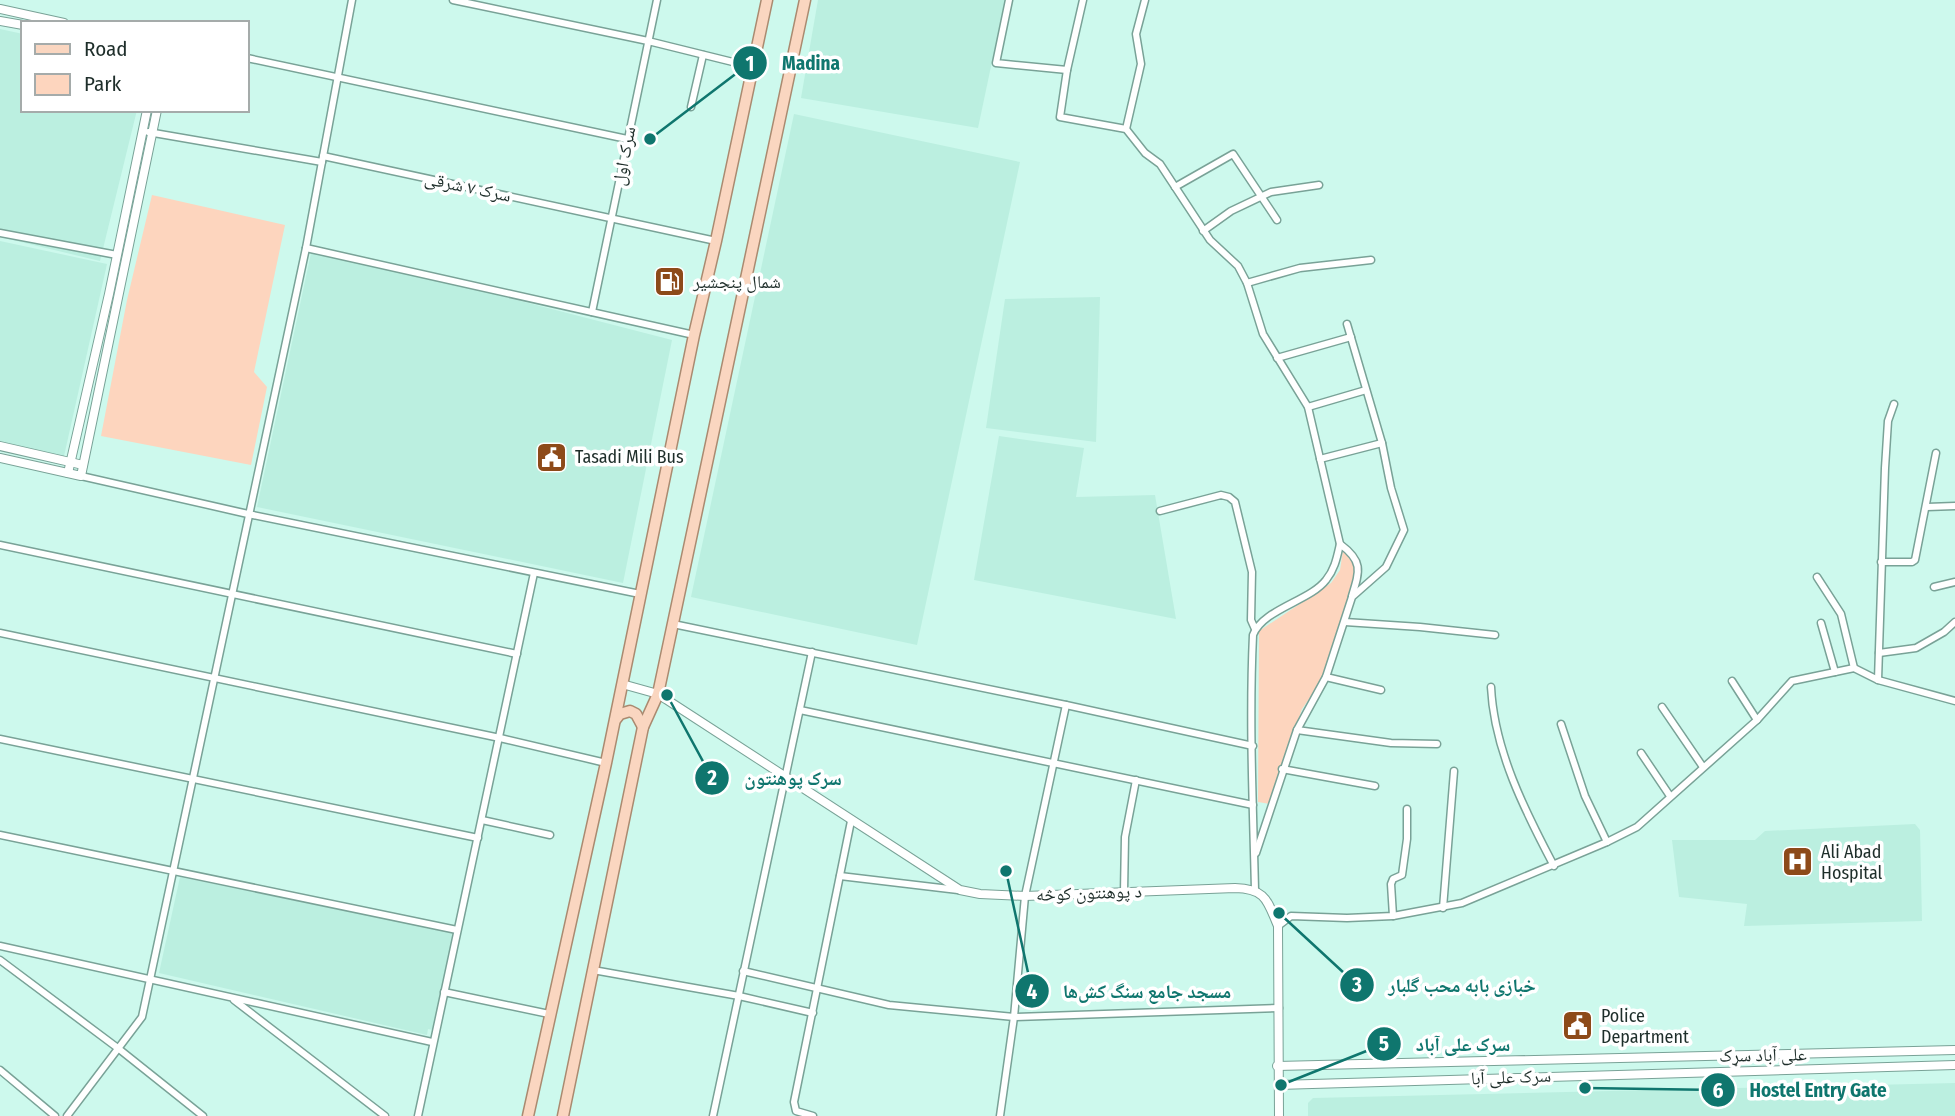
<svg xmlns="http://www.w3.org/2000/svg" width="1955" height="1116" viewBox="0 0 1955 1116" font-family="'Fira Sans Condensed','Noto Naskh Arabic',sans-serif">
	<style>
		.built { fill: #bbefe0 }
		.green { fill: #fdd5be }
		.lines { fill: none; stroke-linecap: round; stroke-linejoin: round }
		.minor-casing { stroke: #79a297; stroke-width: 9 }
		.tertiary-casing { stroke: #79a297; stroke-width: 10 }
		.primary-casing { stroke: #aa8a70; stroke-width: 13 }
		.minor { stroke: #fff; stroke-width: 6 }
		.tertiary { stroke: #fff; stroke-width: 8 }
		.primary { stroke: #fad6c0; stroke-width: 10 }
		.labels { text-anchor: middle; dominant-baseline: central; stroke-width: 7; stroke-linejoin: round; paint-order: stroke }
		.street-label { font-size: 18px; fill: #1e2e2a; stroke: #fff }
		.poi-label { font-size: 18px; fill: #1e2e2a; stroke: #fff; text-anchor: start }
		.leader { fill: none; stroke: #0f766e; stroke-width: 2.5 }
		.callout-dot { fill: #0f766e; stroke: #fff; stroke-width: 2.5 }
		.mark-label { font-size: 21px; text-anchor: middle; font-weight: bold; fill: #fff }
		.callout-label { font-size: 19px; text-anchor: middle; font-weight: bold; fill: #0f766e; stroke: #fff; stroke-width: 7; stroke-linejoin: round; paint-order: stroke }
	</style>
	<rect width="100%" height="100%" fill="#cdf9ed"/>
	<g class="built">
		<path d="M818,0H1005L978,128L801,98Z"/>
		<path d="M0,29L23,34V110H137L100,261L0,237Z"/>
		<path d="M794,114L1020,162L917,645L691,597Z"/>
		<path d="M0,241L107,264L62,465L0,451Z"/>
		<path d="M311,253L466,287L672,340L623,583L257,507Z"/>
		<path d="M1100,297L1096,442L986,428L1005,299Z"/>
		<path d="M999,436L1084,448L1076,497L1155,495L1176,619L974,580Z"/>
		<path d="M1915,824L1920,830L1922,921L1744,926L1747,904L1679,897L1672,840H1755L1765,831Z"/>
		<path d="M180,877L453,933L433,1030L428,1029L427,1035L159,973Z"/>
		<path d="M1955,1083V1116H1308V1103L1313,1098Z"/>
	</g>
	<g class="green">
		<path d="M152,195L285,225L254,372L267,387L251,465L101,436L127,300Z"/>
		<path d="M1343,550L1356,566L1344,619L1328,672L1302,709L1270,804L1258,802L1259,631L1331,583L1340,570Z"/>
	</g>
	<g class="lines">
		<defs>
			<g id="minor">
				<path d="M453,0L648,41L753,67"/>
				<path d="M1009,0L996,63L1067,70"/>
				<path d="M1083,0L1067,70L1060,117L1126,129L1145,153L1160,164L1210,240L1238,266L1247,283L1263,334L1308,407L1340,544C1337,557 1335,569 1326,580C1310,601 1263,609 1253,635C1249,720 1253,805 1255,890"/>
				<path d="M247,58L627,139"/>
				<path d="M691,107L703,55"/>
				<path d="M1126,129L1141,64L1136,34L1145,0"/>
				<path d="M148,132L322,162"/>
				<path d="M323,156L716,241"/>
				<path d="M1175,187L1233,154L1277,220"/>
				<path d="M1203,231L1231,211L1271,192L1319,185"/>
				<path d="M0,233L117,255"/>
				<path d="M306,248L694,335"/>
				<path d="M1247,283L1300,268L1371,260"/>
				<path d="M592,312L657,0"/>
				<path d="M1277,358L1351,337"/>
				<path d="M1308,407L1366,390"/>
				<path d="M1320,459L1382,443"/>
				<path d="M81,476L248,514L640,594"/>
				<path d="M1927,507L1955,506"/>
				<path d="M1160,511L1221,495L1229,497L1235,502L1252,572L1251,620L1255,629"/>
				<path d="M1340,544C1363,561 1360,570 1352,596"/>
				<path d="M0,545L517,654"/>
				<path d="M1881,562H1912L1915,560L1936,453"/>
				<path d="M1817,577L1841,614L1854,668"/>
				<path d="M1934,587L1955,582"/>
				<path d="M1345,622L1420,627L1495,635"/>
				<path d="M1821,623L1835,672"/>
				<path d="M673,624L1066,705L1253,746"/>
				<path d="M0,633L500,738L606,763"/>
				<path d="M1879,653L1916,648L1944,632L1955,622"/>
				<path d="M1326,677L1381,690"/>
				<path d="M1878,680L1885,468L1888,421L1894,404"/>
				<path d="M1732,681L1757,720"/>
				<path d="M1491,687C1494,750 1525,811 1554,866"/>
				<path d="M1662,707L1703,767"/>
				<path d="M800,710L1253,805"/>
				<path d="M1561,724L1585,796L1607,842"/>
				<path d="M1297,730L1391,743L1437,744"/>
				<path d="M0,739L478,838"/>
				<path d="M1641,753L1670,796"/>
				<path d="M1282,769L1375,786"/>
				<path d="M482,820L550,835"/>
				<path d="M0,835L457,930"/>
				<path d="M1256,853L1297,730L1326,677L1352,597L1386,567L1404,530L1391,488L1382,443L1347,324"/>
				<path d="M840,876L958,890"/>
				<path d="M1124,892L1125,837L1136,780"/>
				<path d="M1443,908L1454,771"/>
				<path d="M1393,916L1391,884L1393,879L1402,875L1407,839V809"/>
				<path d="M1278,926L1291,916L1347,918L1393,916L1462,903L1607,842L1637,827L1757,720L1792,681L1854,668L1878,680L1955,701"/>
				<path d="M0,946L432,1042"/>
				<path d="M0,960L119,1049L203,1116"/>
				<path d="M593,970L739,996L813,1013"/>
				<path d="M743,971L889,1005L1014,1017L1279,1008"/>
				<path d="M444,992L549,1014"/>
				<path d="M234,1000L385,1116"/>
				<path d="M0,1070L55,1116"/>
				<path d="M67,1116L142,1017L306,248L352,0"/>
				<path d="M418,1116L534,573"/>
				<path d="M713,1116L812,652"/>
				<path d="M813,1116L796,1111L794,1102L851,821"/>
				<path d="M1000,1116L1014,1017L1025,896L1066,705"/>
			</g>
			<g id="tertiary">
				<path d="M0,9L64,23"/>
				<path d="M0,21L23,25"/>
				<path d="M0,446L83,465"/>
				<path d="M0,458L81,476L157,110"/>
				<path d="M68,473L109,294L147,110"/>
				<path d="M622,684L658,694L960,890L980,894L1025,896L1235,888C1267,889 1267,901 1278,926L1279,1116"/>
				<path d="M1277,1066L1955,1050"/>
				<path d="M1278,1085L1955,1065"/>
			</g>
			<g id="primary">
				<path d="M616,719L620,714L630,711L636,714L643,727"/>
				<path d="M528,1116L606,763L694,335L716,241L767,0"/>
				<path d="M563,1116L643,727L658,694L805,0"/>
			</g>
		</defs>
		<use href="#minor" class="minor-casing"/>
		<use href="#tertiary" class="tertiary-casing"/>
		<use href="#primary" class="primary-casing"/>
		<use href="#minor" class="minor"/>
		<use href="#tertiary" class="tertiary"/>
		<use href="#primary" class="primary"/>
	</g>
	<defs>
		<symbol id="fuel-square" viewBox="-11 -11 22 22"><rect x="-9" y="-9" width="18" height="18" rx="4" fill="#8d4a19" stroke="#fff"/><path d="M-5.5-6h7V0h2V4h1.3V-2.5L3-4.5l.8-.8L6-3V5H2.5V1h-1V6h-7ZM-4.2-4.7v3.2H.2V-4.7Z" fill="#fff"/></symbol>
		<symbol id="civic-square" viewBox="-11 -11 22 22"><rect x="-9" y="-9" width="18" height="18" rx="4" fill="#8d4a19" stroke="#fff"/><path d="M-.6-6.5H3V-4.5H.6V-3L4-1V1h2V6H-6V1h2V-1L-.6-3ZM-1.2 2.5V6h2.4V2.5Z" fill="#fff"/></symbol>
		<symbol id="hospital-square" viewBox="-11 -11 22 22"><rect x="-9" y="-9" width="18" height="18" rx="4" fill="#8d4a19" stroke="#fff"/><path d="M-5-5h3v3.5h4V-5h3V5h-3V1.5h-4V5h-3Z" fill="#fff"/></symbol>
	</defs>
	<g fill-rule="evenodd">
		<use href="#fuel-square" x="652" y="264" width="35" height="35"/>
		<use href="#civic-square" x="534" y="440" width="35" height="35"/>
		<use href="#hospital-square" x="1780" y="844" width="35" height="35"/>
		<use href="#civic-square" x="1560" y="1008" width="35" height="35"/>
	</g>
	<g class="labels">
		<g class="street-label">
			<text transform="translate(624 156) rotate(-79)">سرک‌ اول</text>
			<text transform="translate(468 187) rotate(12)">سرک ۷ شرقی</text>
			<text transform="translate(1089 893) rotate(-2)">د پوهنتون کوڅه</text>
			<text transform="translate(1763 1055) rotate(-1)">علی آباد سړک</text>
			<text transform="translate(1511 1077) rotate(-2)">سرک علی آبا</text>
		</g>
		<g class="poi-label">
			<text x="693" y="282">شمال پنجشیر</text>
			<text x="575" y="457">Tasadi Mili Bus</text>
			<text x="1821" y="852">Ali Abad<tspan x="1821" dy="21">Hospital</tspan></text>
			<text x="1601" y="1016">Police<tspan x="1601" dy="21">Department</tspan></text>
		</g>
	</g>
	<path class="leader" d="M650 139L750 63M667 695L712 778M1279 913L1357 985M1006 871L1032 991M1281 1085L1384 1044M1585 1088L1718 1090"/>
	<g class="callout-dot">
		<circle cx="650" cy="139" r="7"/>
		<circle cx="667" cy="695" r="7"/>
		<circle cx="1279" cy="913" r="7"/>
		<circle cx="1006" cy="871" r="7"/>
		<circle cx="1281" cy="1085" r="7"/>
		<circle cx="1585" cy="1088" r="7"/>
		<circle cx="750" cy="63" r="18"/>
		<circle cx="712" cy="778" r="18"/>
		<circle cx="1357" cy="985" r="18"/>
		<circle cx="1032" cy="991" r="18"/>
		<circle cx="1384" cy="1044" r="18"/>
		<circle cx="1718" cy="1090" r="18"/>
	</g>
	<g class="mark-label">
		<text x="750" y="71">1</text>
		<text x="712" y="785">2</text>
		<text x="1357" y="992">3</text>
		<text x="1032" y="999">4</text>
		<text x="1384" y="1051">5</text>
		<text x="1718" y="1098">6</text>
	</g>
	<g class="callout-label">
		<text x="811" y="70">Madina</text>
		<text x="793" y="785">سرک پوهنتون</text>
		<text x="1462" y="992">خبازی بابه محب گلبار</text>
		<text x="1147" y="998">مسجد جامع سنگ کش‌ها</text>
		<text x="1463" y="1051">سرک علی آباد</text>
		<text x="1818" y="1097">Hostel Entry Gate</text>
	</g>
	<rect x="21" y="21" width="228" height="91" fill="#ffffff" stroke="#a5abaa" stroke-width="2"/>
	<rect x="35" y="44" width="35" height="10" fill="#fad6c0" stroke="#a5abaa" stroke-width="2"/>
	<text x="84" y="56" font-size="21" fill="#1e2e2a">Road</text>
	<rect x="35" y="74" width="35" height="21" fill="#fdd5be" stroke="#a5abaa" stroke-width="2"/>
	<text x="84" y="91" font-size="21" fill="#1e2e2a">Park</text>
</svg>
